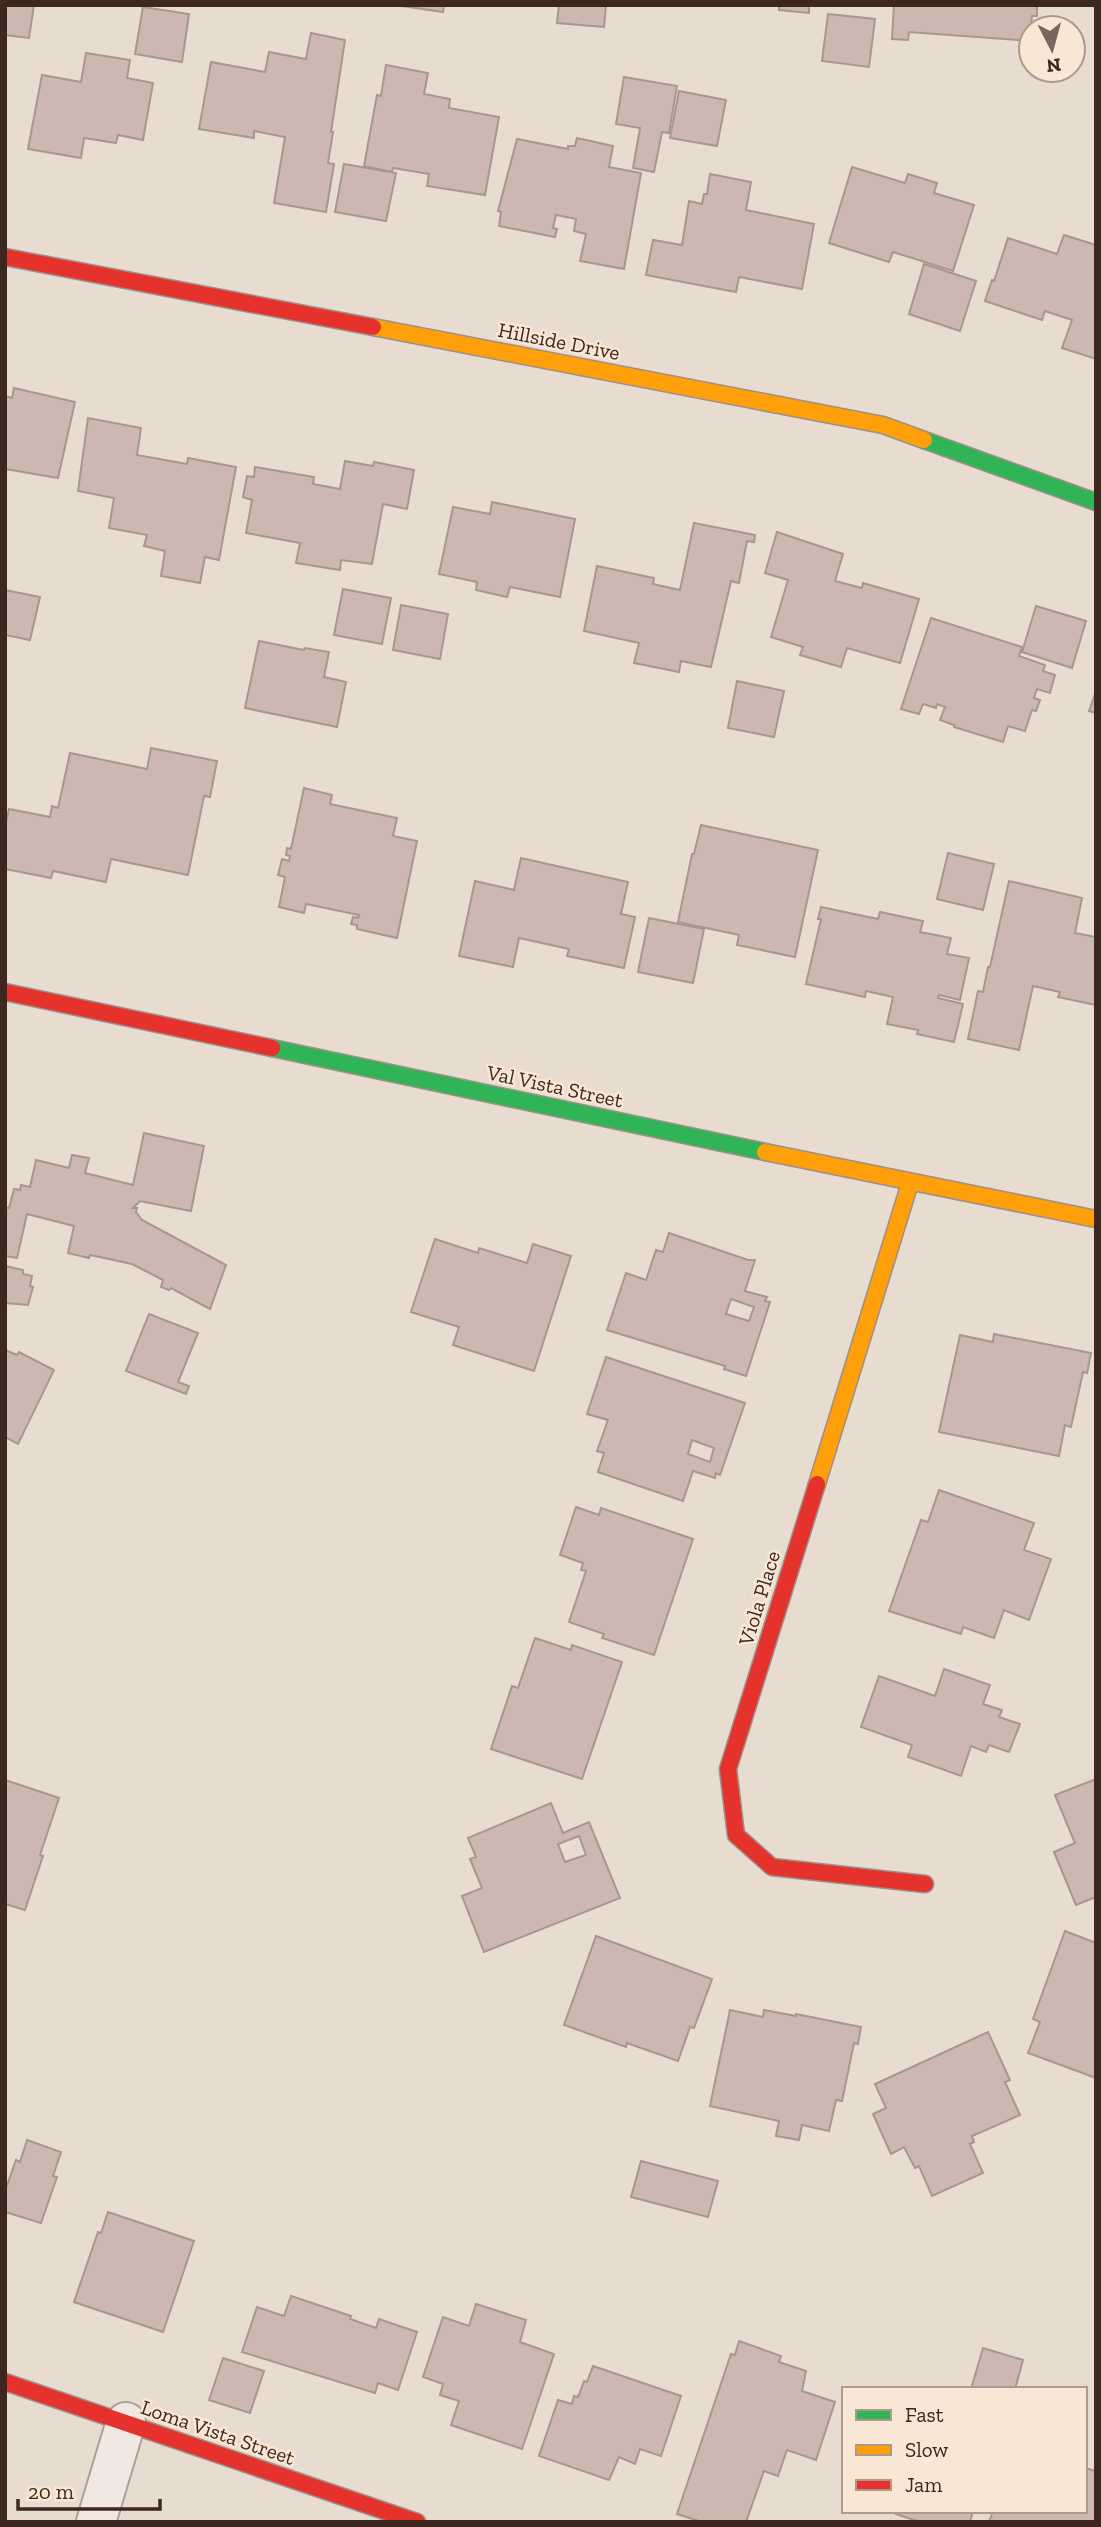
<svg xmlns="http://www.w3.org/2000/svg" width="1101" height="2527" viewBox="0 0 1101 2527" font-family="'Zilla Slab',serif">
	<style>
		.building { fill: #ccb8b0; stroke: #a9968e; stroke-width: 2; fill-rule: evenodd }
		.lines { fill: none; stroke-linecap: round; stroke-linejoin: round }
		.street-casing { stroke: #ada098; stroke-width: 42 }
		.fast-casing { stroke: #9d9088; stroke-width: 19 }
		.slow-casing { stroke: #9d9088; stroke-width: 19 }
		.jam-casing { stroke: #9d9088; stroke-width: 19 }
		.street { stroke: #f0e8e1; stroke-width: 38 }
		.fast { stroke: #30b455; stroke-width: 16 }
		.slow { stroke: #ff9f0a; stroke-width: 16 }
		.jam { stroke: #e5322d; stroke-width: 16 }
		.labels { text-anchor: middle; dominant-baseline: central; stroke-width: 5; stroke-linejoin: round; paint-order: stroke }
		.street-label { font-size: 21px; fill: #3e271e; stroke: #f9e7d5 }
	</style>
	<rect width="100%" height="100%" fill="#e8dbd0"/>
	<g class="building">
		<path d="M5,5H34L29,38L5,35Z"/>
		<path d="M395,5H444L443,12Z"/>
		<path d="M559,5H606L604,27L557,23Z"/>
		<path d="M779,5H809V13L779,10Z"/>
		<path d="M894,5H1037V16H1032L1030,41L909,32L908,40L892,39Z"/>
		<path d="M143,7L189,14L182,62L135,54Z"/>
		<path d="M828,14L875,19L869,67L822,61Z"/>
		<path d="M311,33L345,40L331,132H333L328,163L334,164L326,212L274,203L285,137L254,131V138L199,129L211,62L265,72L269,52L306,59Z"/>
		<path d="M86,53L130,60L127,78L153,83L143,140L118,135L116,143L84,138L81,158L28,149L42,75L81,82Z"/>
		<path d="M386,65L428,73L424,94L450,99L449,108L499,117L485,195L427,186L429,174L393,168L392,172L364,166L377,95L381,96Z"/>
		<path d="M624,77L677,86L669,133L662,132L654,172L633,168L640,128L616,124Z"/>
		<path d="M679,91L726,100L717,146L670,138Z"/>
		<path d="M577,138L613,146L609,167L641,173L624,269L580,261L586,234L574,231L576,219L556,215L553,228L557,229L555,237L499,226L501,212L498,211L517,139L568,149V146H575Z"/>
		<path d="M344,164L396,173L386,221L335,212Z"/>
		<path d="M852,167L905,183L908,174L937,183L934,193L974,205L953,271L893,252L889,262L829,243Z"/>
		<path d="M710,174L751,182L746,210L814,224L802,289L739,277L736,292L646,275L653,240L682,245L689,201L702,204L704,194H707Z"/>
		<path d="M1064,235L1096,245V359L1062,348L1072,320L1045,311L1042,320L985,301L992,280L994,281L1008,238L1057,254Z"/>
		<path d="M924,264L976,281L960,331L909,314Z"/>
		<path d="M14,388L75,402L58,478L5,469V396L12,398Z"/>
		<path d="M88,418L141,428L137,455L187,464L188,458L236,467L219,560L205,557L200,583L161,576L165,551L144,546L147,535L109,528L114,498L78,491Z"/>
		<path d="M345,461L373,466L374,462L414,470L407,509L383,504L372,564L341,560L340,570L296,563L300,543L246,533L252,500L243,497L247,476L254,477L255,467L314,477L313,484L340,489Z"/>
		<path d="M492,502L575,519L560,597L510,587L507,597L476,590L477,582L439,574L453,507L490,514Z"/>
		<path d="M694,523L755,535L754,542L747,541L739,583L731,581L711,667L681,661L679,672L634,663L639,643L584,631L597,566L654,578L653,584L680,590Z"/>
		<path d="M777,532L843,554L835,581L862,588L863,583L919,599L900,663L847,648L841,667L800,655L803,647L771,637L788,580L765,573Z"/>
		<path d="M343,589L391,598L382,644L334,635Z"/>
		<path d="M5,590L40,597L30,640L5,635Z"/>
		<path d="M401,605L448,614L440,659L393,650Z"/>
		<path d="M1036,606L1086,621L1072,668L1022,652Z"/>
		<path d="M931,618L1022,647L1019,656L1045,665L1043,671L1055,675L1050,693L1037,689L1034,698L1040,700L1036,711L1032,710L1025,731L1008,726L1003,742L954,727V725L940,720L945,707L937,704L936,708L923,704L919,714L901,709Z"/>
		<path d="M259,641L304,650L305,648L329,652L324,677L346,682L337,727L245,708Z"/>
		<path d="M737,681L784,691L774,737L728,728Z"/>
		<path d="M1096,691V713L1089,711Z"/>
		<path d="M151,748L217,761L210,797L204,796L188,875L111,859L106,882L53,871L51,878L5,869V826L9,809L50,817L52,806L58,808L70,753L147,769Z"/>
		<path d="M304,788L332,795L330,804L397,818L393,836L417,841L397,938L357,929V925L351,924L353,917L358,918L359,915L306,904L304,913L279,907L285,877L278,875L282,859L289,861L290,856L286,855L287,848L291,849Z"/>
		<path d="M701,825L818,850L795,957L737,945L739,935L678,922L692,854H694Z"/>
		<path d="M948,853L994,864L983,910L937,899Z"/>
		<path d="M521,858L628,882L621,914L635,917L624,968L567,956L569,949L519,938L513,967L459,956L475,881L514,890Z"/>
		<path d="M1009,881L1082,898L1075,933L1096,937V1005L1058,997L1060,992L1033,986L1019,1050L968,1039L978,991L983,992L988,967H990Z"/>
		<path d="M821,907L878,919L880,912L923,921L920,932L951,938L947,954L969,958L960,1000L939,995L938,998L963,1004L954,1042L917,1034L918,1030L887,1024L893,997L866,991L865,997L806,984L821,919H818Z"/>
		<path d="M649,918L704,929L693,983L638,972Z"/>
		<path d="M144,1133L204,1146L191,1211L140,1201L133,1208H137L136,1212L142,1220L226,1265L210,1309L171,1288L169,1290L161,1287L163,1280L132,1264L90,1255L89,1258L68,1253L74,1226L27,1214L17,1258L5,1256V1207L9,1208L14,1189L20,1190L21,1185L30,1187L36,1160L69,1168L72,1155L89,1158L85,1173L133,1185Z"/>
		<path d="M669,1233L748,1260H755L745,1291L767,1297L765,1301L770,1302L746,1376L724,1369L725,1366L607,1330L626,1273L646,1280L656,1250L663,1252ZM731,1299L754,1307L749,1321L726,1314Z"/>
		<path d="M435,1239L478,1253L479,1248L527,1263L533,1244L571,1256L534,1371L453,1345L459,1327L411,1312Z"/>
		<path d="M5,1266L23,1270V1274L32,1276L30,1286L33,1287L28,1305L5,1303Z"/>
		<path d="M149,1314L198,1333L178,1382L189,1386L186,1394L126,1371Z"/>
		<path d="M994,1334L1091,1353L1087,1373L1083,1372L1071,1427L1065,1425L1059,1456L939,1432L960,1335L993,1342Z"/>
		<path d="M5,1350L17,1355L19,1352L54,1370L18,1444L5,1437Z"/>
		<path d="M606,1357L745,1403L720,1475L716,1473L715,1478L693,1471L683,1501L598,1472L604,1453L597,1451L608,1420L587,1414ZM692,1440L714,1448L710,1462L688,1454Z"/>
		<path d="M939,1490L1034,1523L1024,1550L1051,1559L1029,1620L1004,1610L994,1638L963,1627L961,1634L889,1611L921,1520L928,1522Z"/>
		<path d="M576,1507L599,1515L601,1508L693,1539L654,1655L602,1638L604,1634L569,1622L586,1571L581,1570L583,1563L560,1555Z"/>
		<path d="M535,1638L571,1650L572,1645L622,1662L582,1779L491,1749L512,1686L518,1688Z"/>
		<path d="M944,1669L990,1685L983,1704L1002,1710L999,1717L1020,1724L1009,1752L989,1745L986,1752L971,1746L961,1776L908,1757L912,1745L861,1727L879,1676L935,1696Z"/>
		<path d="M1096,1779V1897L1076,1905L1054,1852L1075,1843L1055,1795Z"/>
		<path d="M5,1780L59,1798L40,1855L43,1856L25,1910L5,1904Z"/>
		<path d="M551,1803L563,1833L589,1822L620,1898L484,1952L462,1896L482,1888L470,1859L476,1857L468,1838ZM579,1836L586,1855L565,1862L558,1844Z"/>
		<path d="M1065,1931L1096,1943V2078L1028,2053L1040,2022L1033,2019Z"/>
		<path d="M596,1936L712,1979L694,2028L690,2027L678,2061L627,2043L626,2047L564,2025Z"/>
		<path d="M730,2010L763,2017L764,2010L796,2016V2014L861,2027L858,2044L854,2043L842,2101L836,2100L829,2131L802,2125L799,2140L776,2136L779,2121L710,2106Z"/>
		<path d="M988,2032L1010,2080L1005,2082L1020,2115L972,2136L974,2142L970,2144L983,2173L932,2196L919,2166L915,2168L904,2147L891,2154L873,2114L886,2108L875,2084Z"/>
		<path d="M27,2140L61,2152L53,2176L57,2177L41,2223L5,2212V2191L16,2160L20,2162Z"/>
		<path d="M641,2161L718,2181L708,2217L631,2197Z"/>
		<path d="M108,2212L194,2241L163,2332L74,2302L98,2232L101,2233Z"/>
		<path d="M291,2296L351,2316L350,2319L376,2328L379,2319L417,2332L398,2390L378,2383L375,2393L242,2352L257,2307L284,2316Z"/>
		<path d="M476,2304L526,2320L520,2342L554,2354L522,2449L451,2425L459,2401L440,2395L443,2384L423,2377L443,2317L469,2326Z"/>
		<path d="M739,2341L781,2356L779,2362L806,2371L802,2391L835,2402L816,2460L787,2450L778,2476L764,2471L746,2522H702L677,2514L731,2354L735,2355Z"/>
		<path d="M983,2348L1023,2360L1015,2389H971Z"/>
		<path d="M223,2358L264,2371L250,2413L209,2400Z"/>
		<path d="M593,2366L681,2396L661,2456L640,2449L635,2464L619,2457L609,2480L539,2456L558,2400L572,2404L574,2396L578,2397L584,2381L587,2382Z"/>
		<path d="M1085,2468L1096,2471V2522H989L993,2511H1085Z"/>
		<path d="M897,2511H973L970,2522H920L896,2514Z"/>
	</g>
	<g class="lines">
		<defs>
			<path id="street" d="M96,2522L126,2422"/>
			<g id="fast">
				<path d="M924,440L1096,502"/>
				<path d="M272,1048L765,1152"/>
			</g>
			<g id="slow">
				<path d="M373,327L883,425L924,440"/>
				<path d="M765,1152L1096,1219"/>
				<path d="M817,1484L910,1183"/>
			</g>
			<g id="jam">
				<path d="M5,257L373,327"/>
				<path d="M5,992L272,1048"/>
				<path d="M817,1484L728,1769L736,1835L772,1867L925,1884"/>
				<path d="M5,2382L417,2522"/>
			</g>
		</defs>
		<use href="#street" class="street-casing"/>
		<use href="#fast" class="fast-casing"/>
		<use href="#slow" class="slow-casing"/>
		<use href="#jam" class="jam-casing"/>
		<use href="#street" class="street"/>
		<use href="#fast" class="fast"/>
		<use href="#slow" class="slow"/>
		<use href="#jam" class="jam"/>
	</g>
	<g class="labels">
		<g class="street-label">
			<text transform="translate(559 341) rotate(11)">Hillside Drive</text>
			<text transform="translate(555 1086) rotate(12)">Val Vista Street</text>
			<text transform="translate(759 1598) rotate(-73)">Viola Place</text>
			<text transform="translate(218 2432) rotate(19)">Loma Vista Street</text>
		</g>
	</g>
	<rect width="1101" height="2527" fill="none" stroke="#3e271e" stroke-width="14"/>
	<rect x="842" y="2387" width="245" height="126" fill="#f9e7d5" stroke="#ae9a8c" stroke-width="2"/>
	<rect x="856" y="2410" width="35" height="10" fill="#30b455" stroke="#ae9a8c" stroke-width="2"/>
	<text x="905" y="2422" font-size="21" fill="#3e271e">Fast</text>
	<rect x="856" y="2445" width="35" height="10" fill="#ff9f0a" stroke="#ae9a8c" stroke-width="2"/>
	<text x="905" y="2457" font-size="21" fill="#3e271e">Slow</text>
	<rect x="856" y="2480" width="35" height="10" fill="#e5322d" stroke="#ae9a8c" stroke-width="2"/>
	<text x="905" y="2492" font-size="21" fill="#3e271e">Jam</text>
	<g transform="translate(1052 49) rotate(174)"><circle r="33" fill="#f9e7d5" stroke="#ae9a8c" stroke-width="2"/>
	<path d="M0-5L12 26L0 18L-12 26Z" fill="#7a665c"/>
	<text y="-10" font-size="19" font-weight="bold" text-anchor="middle" fill="#3e271e">N</text>
	</g>
	<path d="M18 2499v10h142v-10" fill="none" stroke="#3e271e" stroke-width="3.5"/>
	<text x="28" y="2499" font-size="21" fill="#3e271e" stroke="#f9e7d5" stroke-width="5" paint-order="stroke">20 m</text>
</svg>
